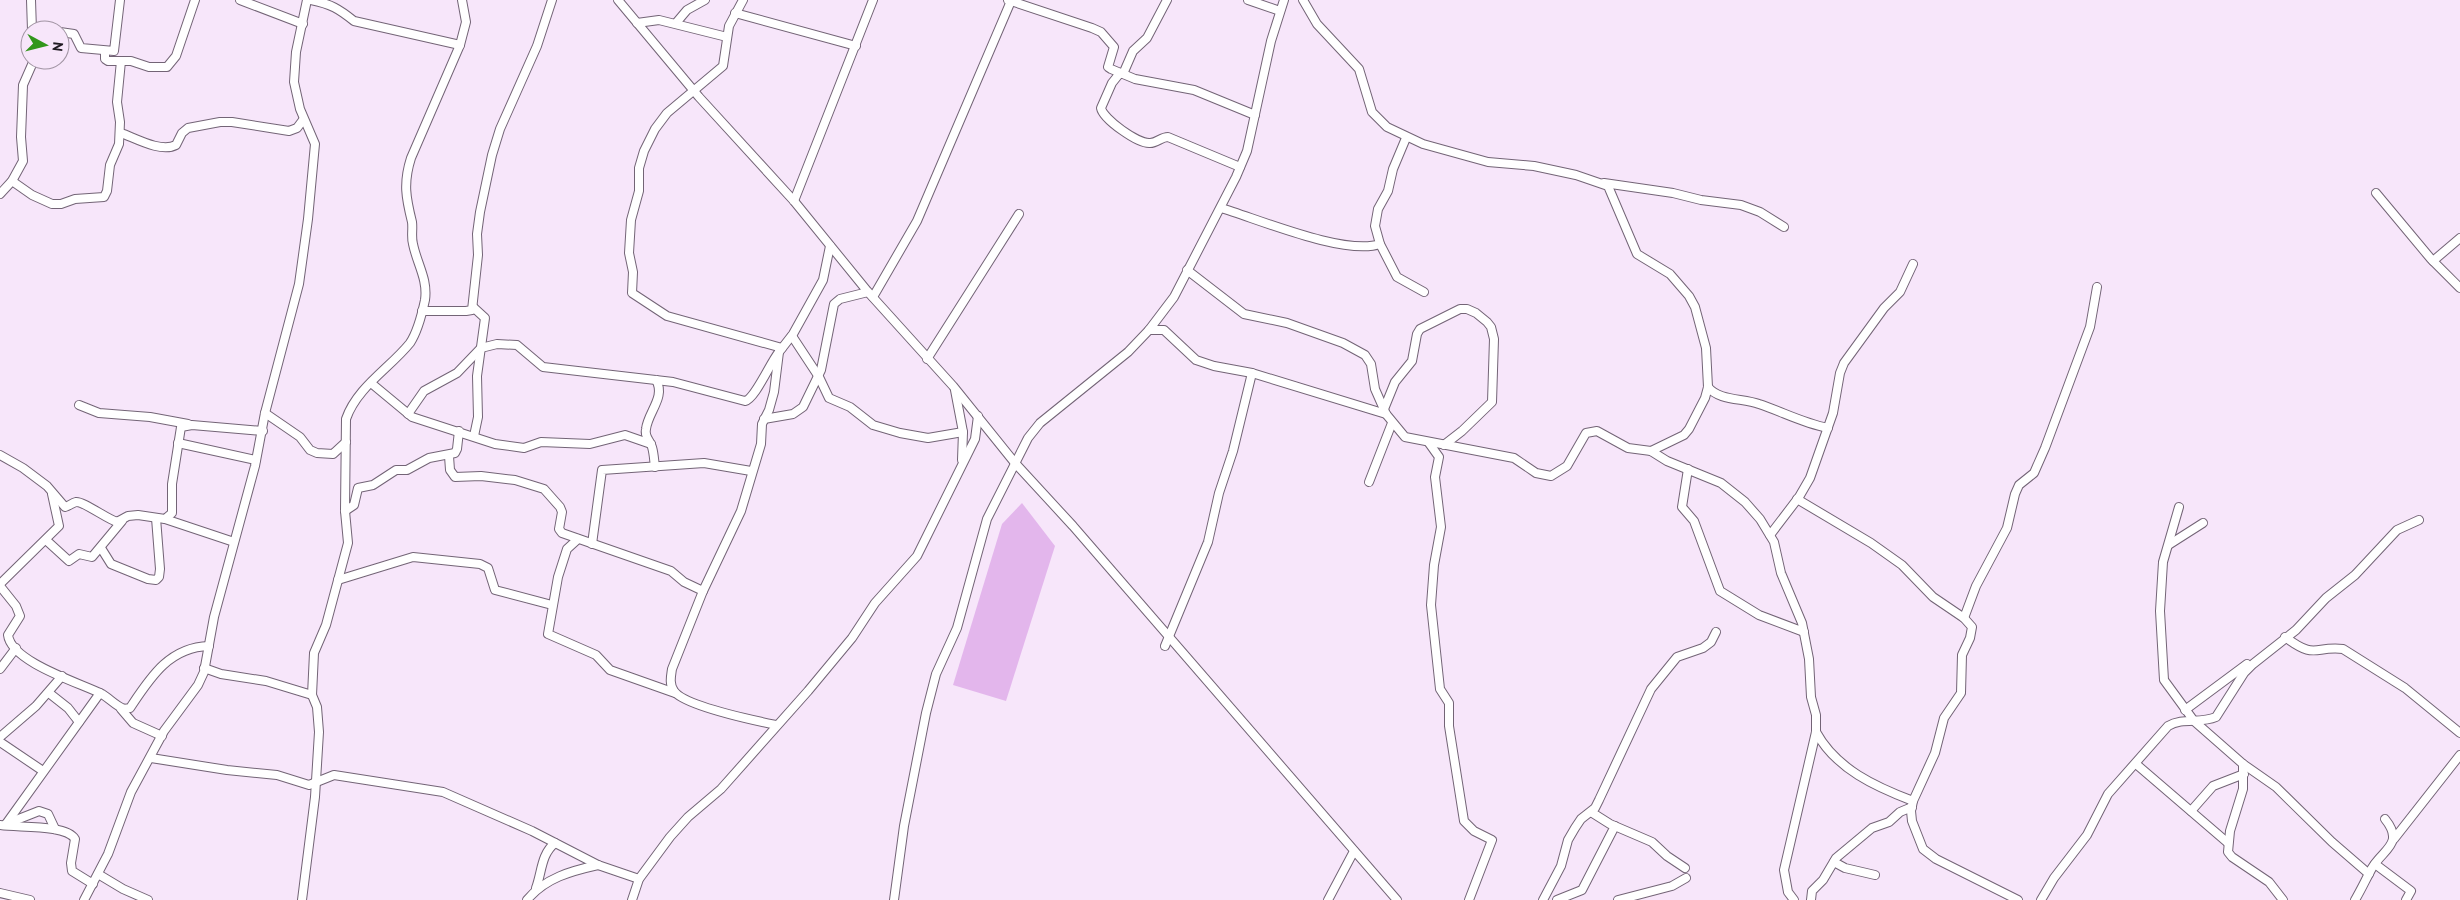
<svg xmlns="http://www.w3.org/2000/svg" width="2460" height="900" viewBox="0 0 2460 900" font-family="'PT Sans',sans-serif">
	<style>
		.green { fill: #e3b6ec }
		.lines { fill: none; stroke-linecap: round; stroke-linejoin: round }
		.street-casing { stroke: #736476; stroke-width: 10 }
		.street { stroke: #fff; stroke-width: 8 }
	</style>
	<rect width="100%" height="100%" fill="#f7e6fa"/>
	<path class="green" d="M1022,503L1055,546L1006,701L953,685L1002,524Z"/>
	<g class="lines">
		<defs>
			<g id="street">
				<path d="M31,0L32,30"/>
				<path d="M240,0L303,24"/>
				<path d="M311,0C331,4 339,9 354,21L460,45"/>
				<path d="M618,0L699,97L794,201L868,292L953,386L1015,463L1073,526L1397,900"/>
				<path d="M743,0L729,26L723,66L667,113L655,129L644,151L639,168V191L631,220L629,253L633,272L632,293L667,316L782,348"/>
				<path d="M1008,0L1092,28L1101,32L1114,47L1108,67L1111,69L1135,79L1194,90L1255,115"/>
				<path d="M1248,0L1280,11"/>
				<path d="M1303,0L1317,24L1359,69L1372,112L1387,127L1423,144L1488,162L1534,166L1576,175L1608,186L1637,254L1670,274L1689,296L1695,307L1706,348L1708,387L1705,398L1689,429L1684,435L1651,451"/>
				<path d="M735,13L856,46"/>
				<path d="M637,23L659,20L727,37"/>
				<path d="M676,23L687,10L705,0"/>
				<path d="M32,28L45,30"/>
				<path d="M60,32L74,34L81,48L114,51L120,0"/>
				<path d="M105,51V59L108,61H131L149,67H167L176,56L195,0"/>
				<path d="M1120,73L1112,83L1101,108C1103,119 1138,144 1150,143C1157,143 1161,137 1168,137L1240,167"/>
				<path d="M1123,74L1133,51L1147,38L1167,0"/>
				<path d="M121,133C135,138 161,153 176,145L182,133L188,128L220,122H232L289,131L297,128L303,120"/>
				<path d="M1406,138L1393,169L1388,191L1378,209L1375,226L1380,244L1397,277L1424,292"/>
				<path d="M12,181L32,195L52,204H61L75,199L104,197L107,191L110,165L119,144L120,122L117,102L121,61"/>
				<path d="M1604,183L1673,193L1701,200L1741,205L1760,212L1784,227"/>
				<path d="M2376,193L2431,259L2460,288"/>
				<path d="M0,194L12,181L23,161L21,137L23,85L34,60"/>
				<path d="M794,201L873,0"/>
				<path d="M1221,208C1258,219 1345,256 1380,244"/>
				<path d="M2433,261L2460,238"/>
				<path d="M1187,270L1244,314L1287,323L1343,343L1365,355L1371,364L1375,389L1386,414L1405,437L1514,458L1536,473L1551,476L1567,466L1586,433L1597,431L1628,448L1651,451L1667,461L1721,483L1745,502L1760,519L1774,542L1781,573L1802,623L1809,659L1811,697L1816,715V732L1784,870L1788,892L1794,900"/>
				<path d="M873,297L917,221L1011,1"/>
				<path d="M473,307L485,318L477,376L478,417L474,436"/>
				<path d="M422,311H466L472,310L478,255L477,234L480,212L492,155L500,129L537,46L552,0"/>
				<path d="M1149,330H1164L1196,360L1214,366L1252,373L1386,414"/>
				<path d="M792,336L819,377L829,398L850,407L873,425L900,433L928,438L963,432"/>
				<path d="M927,359L1019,214"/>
				<path d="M371,383L412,417L495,444L524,448L541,442L590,444L625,435L651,444"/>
				<path d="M1708,387C1719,401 1743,398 1759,404C1783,412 1803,423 1828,428"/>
				<path d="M955,390L963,432L962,460"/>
				<path d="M79,405L99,413L150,417L188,424"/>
				<path d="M1384,409L1395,382L1412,361L1417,334L1420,329L1460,309H1467L1476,313L1487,322L1491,327L1494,339L1492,402L1462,431L1444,445"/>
				<path d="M265,413L300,437L310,450L317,453L333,454L346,442"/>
				<path d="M408,414L424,391L457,373L481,348L497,344L517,345L543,367L673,382L745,401C755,399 770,363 779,352"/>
				<path d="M764,419L793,414L803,407L821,370L834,304L840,299L868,292"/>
				<path d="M178,443L256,460"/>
				<path d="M1429,443L1439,457L1435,477L1441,527L1434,565L1431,605L1440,689L1449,703V726L1464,821L1474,831L1492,840L1469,900"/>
				<path d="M0,455L23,468L47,486L65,507C69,506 72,503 76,502C83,501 107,519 117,522L128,516L138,515L165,519L172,513V484L181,427L192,425L263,431"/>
				<path d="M449,456L450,470L455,477L481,476L515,480L544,489L560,507L562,512L559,529L562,533L671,571L684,582L703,591"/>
				<path d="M655,467C654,460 654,454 652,447C650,440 644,437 646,429C648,412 666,397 656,380"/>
				<path d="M1688,469L1682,507L1694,521L1720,591L1759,615L1804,632"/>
				<path d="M1369,482L1392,423"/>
				<path d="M1797,499L1871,543L1902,565L1933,597L1964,618L1972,627L1970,638L1962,655L1961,693L1944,718L1935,753L1913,801L1911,811L1912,821L1923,849L1936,859L2018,900"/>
				<path d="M2179,507L2163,562L2160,611L2164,680L2194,721L2243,764L2276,787L2332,842L2369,874"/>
				<path d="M345,511L354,505L358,488L373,485L396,470H407L429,458L455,453L457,449L459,431"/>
				<path d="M165,519L234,542"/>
				<path d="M1770,535L1799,497L1810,478L1833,413L1840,373L1844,363L1884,308L1900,292L1913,264"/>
				<path d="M578,539L567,549L558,577L548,634L596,655L610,670L675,693"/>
				<path d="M46,540L69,561L79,554L92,557L122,521"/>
				<path d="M592,544L602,470L704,463L751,471"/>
				<path d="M2170,544L2203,523"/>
				<path d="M101,548L111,564L148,579L156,580L159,577L160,569L156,518"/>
				<path d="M338,580L413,557L480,564L488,568L495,590L552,605"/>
				<path d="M0,584L59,526L52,494"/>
				<path d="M0,586L16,606L20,616L8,635C11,662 80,683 102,694C110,699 116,706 124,709L130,708C150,678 169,647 209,646"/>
				<path d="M1964,618L1976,586L2007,528L2015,494L2019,485L2034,473L2045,448L2090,327L2097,287"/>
				<path d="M2285,637C2316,660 2313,646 2343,649L2405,688L2460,733"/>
				<path d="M1165,646L1208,542L1219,493L1233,451L1252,373"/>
				<path d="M204,668L221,674L266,681L312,695"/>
				<path d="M0,669L16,648"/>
				<path d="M49,693L68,708L79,722"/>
				<path d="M121,709L133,723L162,736"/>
				<path d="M2185,710L2247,664"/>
				<path d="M776,725C757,721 684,706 674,691C669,684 671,676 672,669L703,591L741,511L761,444L762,424L769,410L774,392L779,352L793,334L823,280L830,246"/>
				<path d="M1816,732C1836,769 1876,787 1913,801"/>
				<path d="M0,737L36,706L62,676"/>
				<path d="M0,742L43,771"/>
				<path d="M151,758L227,770L277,775L309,785L334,775L443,792L532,831L598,865L639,879"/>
				<path d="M2136,764L2228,843"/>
				<path d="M2243,764V789L2230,831L2228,852L2232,857L2269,882L2283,900"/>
				<path d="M2191,811L2213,786L2244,774"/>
				<path d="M1591,812L1610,824L1652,842L1667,856L1685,868"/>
				<path d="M6,824L100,693"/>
				<path d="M6,824L39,811L48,814L55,829"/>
				<path d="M0,825C17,828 66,824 75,839L71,863L72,871L93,884"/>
				<path d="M2394,839L2460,755"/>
				<path d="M1834,862L1845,868L1875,875"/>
				<path d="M2375,864L2411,891L2406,900"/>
				<path d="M98,874L123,889L148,900"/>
				<path d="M536,888C542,872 541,854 555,843"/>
				<path d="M0,893L30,900"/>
				<path d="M84,900L108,854L131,792L164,731L198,685L204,672L214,617L255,466L265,413L299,284L308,219L315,144L300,109L294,82L296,52L307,0"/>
				<path d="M302,900L315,797L319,732L317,707L312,695L314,653L326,625L348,543L345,511L346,419C357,387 390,368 410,343C418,331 422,314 425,300C428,279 417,264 413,244C411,237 413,229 412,222C406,198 403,183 411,158L460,45L466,22L462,0"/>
				<path d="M527,900C545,878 571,871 598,865"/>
				<path d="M632,900L639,879L670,837L688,817L721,789L808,691L852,638L875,603L917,556L975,439L978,416"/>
				<path d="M894,900L904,826L926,713L936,674L957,628L987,519L1028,438L1040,423L1128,352L1149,330L1174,297L1236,177L1247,151L1271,41L1284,0"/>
				<path d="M1328,900L1354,851"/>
				<path d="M1543,900L1561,866L1568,840L1575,828L1581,819L1595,808L1599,800L1651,689L1677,657L1703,648L1711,642L1716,632"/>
				<path d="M1557,900L1582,890L1615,826"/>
				<path d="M1618,900L1672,886L1686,878"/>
				<path d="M1811,900L1812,891L1823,880L1836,858L1872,828L1889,822L1900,812L1912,807"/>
				<path d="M2041,900L2054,878L2087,835L2108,794L2168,726C2183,717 2200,724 2216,717L2244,673L2253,664L2296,630L2326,598L2355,575L2397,530L2419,520"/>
				<path d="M2355,900C2361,890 2366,879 2372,868C2383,849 2405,844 2385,819"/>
			</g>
		</defs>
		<use href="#street" class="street-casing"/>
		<use href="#street" class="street"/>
	</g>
	<g transform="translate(45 45) rotate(97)"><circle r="24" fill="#f7e6fa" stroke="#a194a3"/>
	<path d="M0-4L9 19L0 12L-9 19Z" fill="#31961b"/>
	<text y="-8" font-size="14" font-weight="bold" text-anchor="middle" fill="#1f1921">N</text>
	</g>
</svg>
